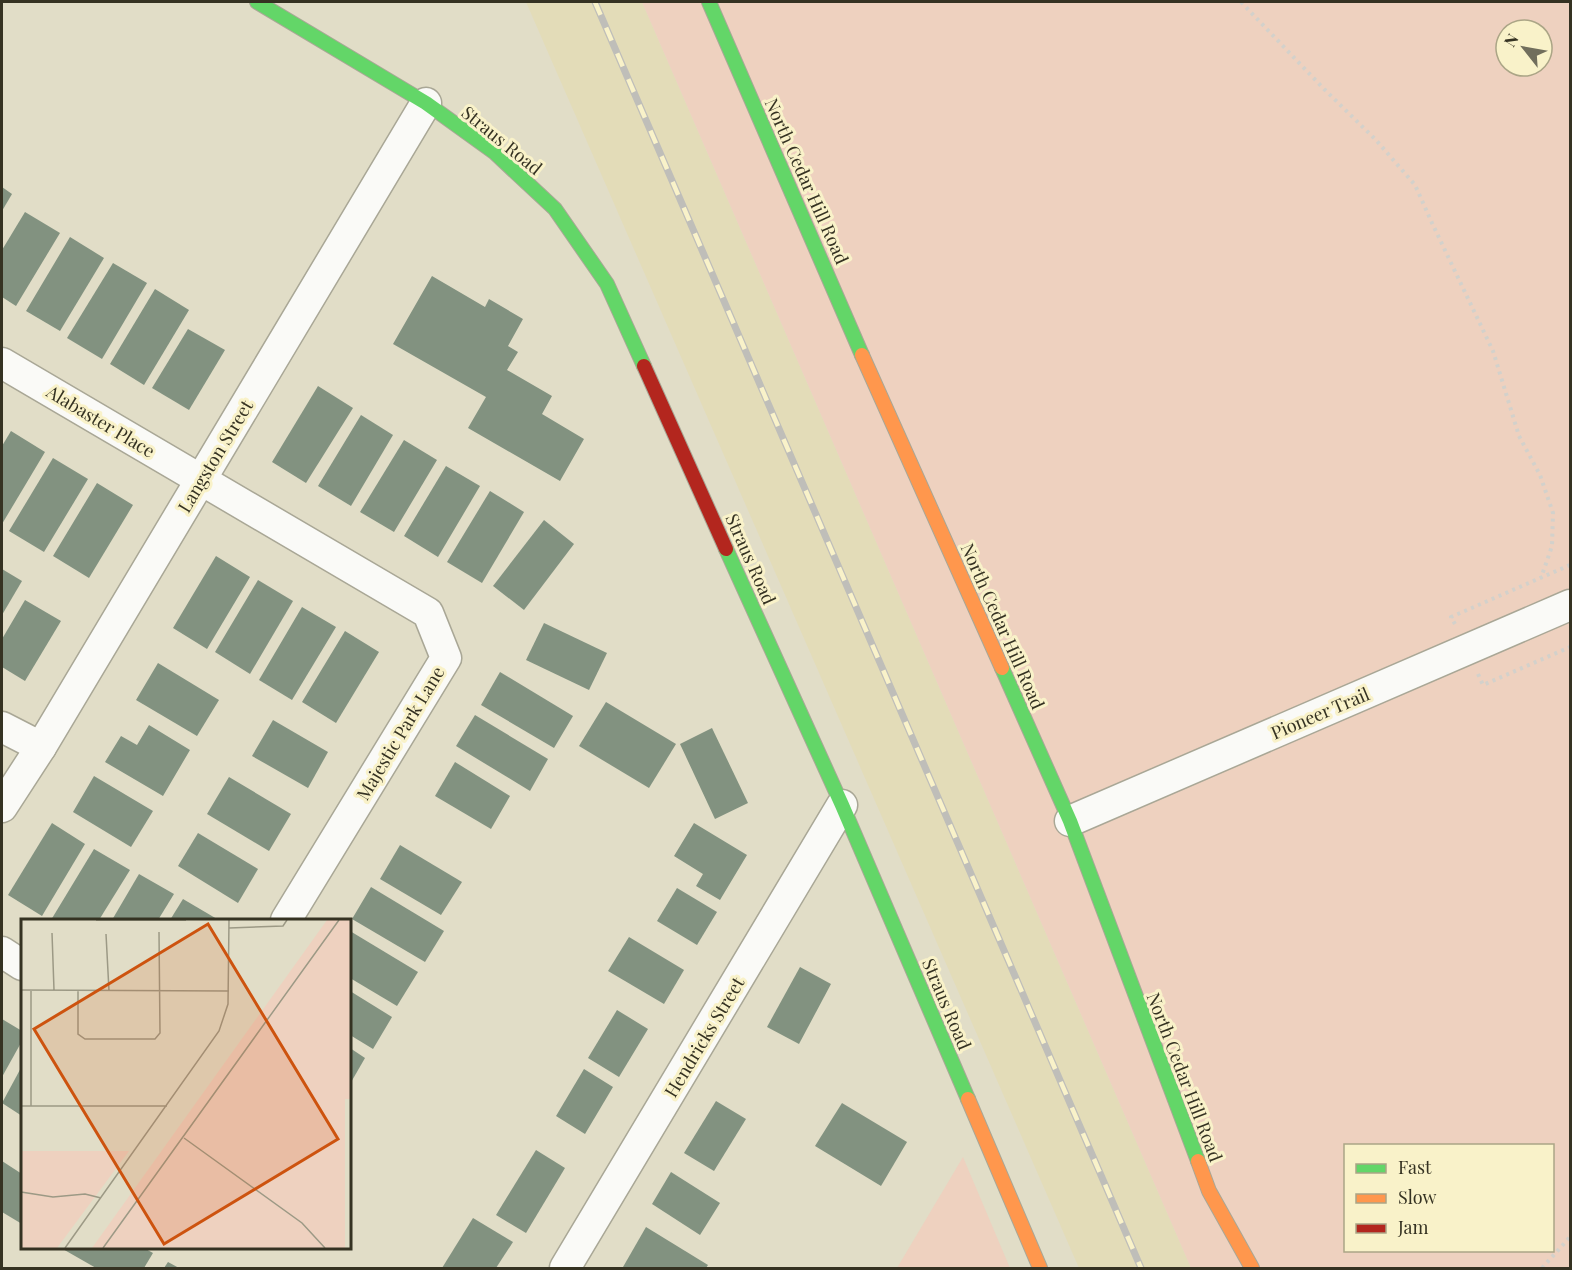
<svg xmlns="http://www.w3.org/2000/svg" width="1572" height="1270" viewBox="0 0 1572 1270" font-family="'Playfair Display',serif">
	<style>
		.built { fill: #e3dcb8 }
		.green { fill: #eed1bf; fill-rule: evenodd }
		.building { fill: #829280 }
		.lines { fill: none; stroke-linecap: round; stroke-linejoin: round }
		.street-casing { stroke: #a9a796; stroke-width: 33 }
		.fast-casing { stroke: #a9a796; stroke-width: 16 }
		.slow-casing { stroke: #a9a796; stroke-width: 16 }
		.jam-casing { stroke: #a9a796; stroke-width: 16 }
		.path { stroke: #d3d1cb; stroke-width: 4; stroke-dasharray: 3 4.5; stroke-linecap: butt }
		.street { stroke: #fafaf7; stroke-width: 30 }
		.fast { stroke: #63d668; stroke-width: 14 }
		.slow { stroke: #ff974d; stroke-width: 14 }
		.jam { stroke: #b3261e; stroke-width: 14 }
		.rail-casing { stroke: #bfbeb9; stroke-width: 7 }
		.rail { stroke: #f9f2c9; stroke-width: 4.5; stroke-dasharray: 14; stroke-linecap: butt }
		.labels { text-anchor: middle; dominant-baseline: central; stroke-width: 6; stroke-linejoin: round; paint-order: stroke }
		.street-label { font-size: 18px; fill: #353222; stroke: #f9f2c9 }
		.inset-road { fill: none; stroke: #9c9985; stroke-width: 1.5 }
		.view { fill: #cd530f; fill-opacity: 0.15; stroke: #cd530f; stroke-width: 3 }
		.inset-edge { fill: none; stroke: #353222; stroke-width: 3 }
	</style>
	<rect width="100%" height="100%" fill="#e1ddc7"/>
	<path class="built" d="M526,2H642L1191,1268H1079Z"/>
	<g class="green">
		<path d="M642,2H1570V1268H1191ZM1506,30H1542V66H1506ZM1346,1146H1552V1250H1346Z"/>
		<path d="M963,1157L1010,1268H897Z"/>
	</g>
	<g class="building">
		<path d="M2,187L12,194L2,211Z"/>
		<path d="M25,212L60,233L16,306L2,297V250Z"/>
		<path d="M70,237L104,258L60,331L26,311Z"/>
		<path d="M113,263L147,283L102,359L67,338Z"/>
		<path d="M432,276L485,307L489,299L523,319L508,346L518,352L507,370L552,396L542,414L584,439L560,481L468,428L486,397L393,344Z"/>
		<path d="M155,289L189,310L144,385L110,364Z"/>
		<path d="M188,329L225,350L189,410L152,388Z"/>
		<path d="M318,386L353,408L306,483L272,462Z"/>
		<path d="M361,415L393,435L351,506L318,486Z"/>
		<path d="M11,431L45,452L2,524V446Z"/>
		<path d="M404,440L437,460L394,532L360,512Z"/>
		<path d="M53,458L88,479L44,552L9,531Z"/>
		<path d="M446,466L480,486L438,557L404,536Z"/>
		<path d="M97,483L133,505L89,578L53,556Z"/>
		<path d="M490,491L524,512L482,583L447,562Z"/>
		<path d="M544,520L574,544L524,610L493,586Z"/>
		<path d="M216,556L250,577L207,649L173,628Z"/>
		<path d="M2,569L22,581L2,615Z"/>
		<path d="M258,580L293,601L250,674L215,652Z"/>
		<path d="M25,600L61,621L25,681L2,667V639Z"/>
		<path d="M302,607L336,627L292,700L259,680Z"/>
		<path d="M544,623L607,653L589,690L526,660Z"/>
		<path d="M345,631L379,652L336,723L302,702Z"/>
		<path d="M158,663L219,700L197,736L136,700Z"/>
		<path d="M500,672L573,716L554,748L481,705Z"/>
		<path d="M606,702L676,744L649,788L579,746Z"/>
		<path d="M475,715L548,759L530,791L456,746Z"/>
		<path d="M273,720L328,752L308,788L252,756Z"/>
		<path d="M149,725L190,750L163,796L105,762L121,736L137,745Z"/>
		<path d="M712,728L748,803L715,819L680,744Z"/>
		<path d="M455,762L510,796L491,829L435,796Z"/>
		<path d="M94,776L153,811L131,847L73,812Z"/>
		<path d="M229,777L291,814L269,851L207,814Z"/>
		<path d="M52,823L85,844L42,916L8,895Z"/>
		<path d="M694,823L747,855L720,900L696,886L703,874L674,856Z"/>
		<path d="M198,833L258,869L238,903L178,866Z"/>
		<path d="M400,845L462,882L441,915L380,879Z"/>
		<path d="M94,849L130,870L99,920H51Z"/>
		<path d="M139,874L174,894L158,920H112Z"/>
		<path d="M371,887L444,931L425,962L352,919Z"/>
		<path d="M677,888L717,912L697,945L657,921Z"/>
		<path d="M183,899L217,919L216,920H170Z"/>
		<path d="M350,931L418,972L397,1006L350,978Z"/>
		<path d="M629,937L684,970L664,1004L608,971Z"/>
		<path d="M800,967L831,984L799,1044L767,1027Z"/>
		<path d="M350,991L392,1017L373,1049L350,1035Z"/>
		<path d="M617,1010L648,1029L619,1077L588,1058Z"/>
		<path d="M2,1019L22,1031V1041L2,1077Z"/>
		<path d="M350,1048L365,1058L350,1084Z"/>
		<path d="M22,1066V1116L2,1103Z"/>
		<path d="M584,1069L613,1087L585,1134L556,1116Z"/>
		<path d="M716,1101L746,1119L714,1171L684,1153Z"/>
		<path d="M842,1103L907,1142L881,1186L815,1146Z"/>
		<path d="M536,1150L565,1168L526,1233L496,1215Z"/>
		<path d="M2,1161L22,1174V1224L2,1212Z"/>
		<path d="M671,1172L720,1203L700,1235L652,1204Z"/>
		<path d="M473,1218L513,1242L496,1268H442Z"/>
		<path d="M646,1227L708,1265L706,1268H626L623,1267Z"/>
		<path d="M61,1248H144L153,1253L144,1268H96Z"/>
		<path d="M168,1262L179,1268H164Z"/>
	</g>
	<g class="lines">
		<defs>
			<g id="street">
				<path d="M2,363L428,613L446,658L286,920"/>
				<path d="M2,727L41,747"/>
				<path d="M2,807L41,747L426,103"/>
				<path d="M1070,821L1570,605"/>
				<path d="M2,952L22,965"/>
				<path d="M565,1268L842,805"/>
			</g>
			<g id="fast">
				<path d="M257,2L426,103L494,152L555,209L607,284L644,366"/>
				<path d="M709,2L862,355"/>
				<path d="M726,549L842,805L968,1099"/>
				<path d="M1002,668L1070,821L1198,1161"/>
			</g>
			<g id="slow">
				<path d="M862,355L1002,668"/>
				<path d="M968,1099L1040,1268"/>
				<path d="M1198,1161L1209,1191L1252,1268"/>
			</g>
			<path id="jam" d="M644,366L726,549"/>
		</defs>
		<use href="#street" class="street-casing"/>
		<use href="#fast" class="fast-casing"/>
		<use href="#slow" class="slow-casing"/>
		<use href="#jam" class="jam-casing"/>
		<g class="path">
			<path d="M1241,2L1324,89L1376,140L1415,185L1432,223L1493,351L1519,436L1540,475L1553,513L1552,546L1541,578"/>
			<path d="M1455,624L1451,617L1570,565"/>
			<path d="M1478,674L1483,685L1570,647"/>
			<path d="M1542,1268L1570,1237"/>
		</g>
		<use href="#street" class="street"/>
		<use href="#fast" class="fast"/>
		<use href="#slow" class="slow"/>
		<use href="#jam" class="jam"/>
		<defs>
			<path id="rail" d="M595,2L1141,1268"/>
		</defs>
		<use href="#rail" class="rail-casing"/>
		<use href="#rail" class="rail"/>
	</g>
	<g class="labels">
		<g class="street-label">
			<text transform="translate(502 140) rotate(39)">Straus Road</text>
			<text transform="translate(807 181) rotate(66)">North Cedar Hill Road</text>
			<text transform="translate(101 421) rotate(31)">Alabaster Place</text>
			<text transform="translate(215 456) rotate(-59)">Langston Street</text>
			<text transform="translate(751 559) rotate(66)">Straus Road</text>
			<text transform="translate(1003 626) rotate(66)">North Cedar Hill Road</text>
			<text transform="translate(1320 713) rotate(-23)">Pioneer Trail</text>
			<text transform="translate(400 733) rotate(-59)">Majestic Park Lane</text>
			<text transform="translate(947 1004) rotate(67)">Straus Road</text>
			<text transform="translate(704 1037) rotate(-59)">Hendricks Street</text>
			<text transform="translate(1185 1077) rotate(69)">North Cedar Hill Road</text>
		</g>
	</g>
	<g transform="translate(21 919)">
		<rect width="330" height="330" fill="#e1ddc7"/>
		<path d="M306,1H330V180H324V329H71ZM0,232H108L36,329H0Z" fill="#eed1bf"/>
		<path class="inset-road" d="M75,1H165M208,9L262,7L266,1M31,14L33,71M85,15L88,72M0,71L208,72M57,71V115L64,120H134L139,114L138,13M0,187H146M10,187V71M163,219L281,304L304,329M0,273L32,278L64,275L80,279M44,329L198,112L207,85L208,1M82,329L318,1"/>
		<path class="view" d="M187,5L317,220L143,325L13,110Z"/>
		<rect width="330" height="330" class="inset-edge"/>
	</g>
	<rect width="1572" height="1270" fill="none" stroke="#353222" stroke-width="6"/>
	<rect x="1344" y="1144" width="210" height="108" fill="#f9f2c9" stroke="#aba586" stroke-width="1.5"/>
	<rect x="1356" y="1164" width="30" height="9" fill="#63d668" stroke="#aba586" stroke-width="1.5"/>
	<text x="1398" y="1174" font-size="18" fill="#353222">Fast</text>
	<rect x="1356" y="1194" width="30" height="9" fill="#ff974d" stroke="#aba586" stroke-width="1.5"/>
	<text x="1398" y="1204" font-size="18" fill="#353222">Slow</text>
	<rect x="1356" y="1224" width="30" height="9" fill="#b3261e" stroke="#aba586" stroke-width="1.5"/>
	<text x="1398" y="1234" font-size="18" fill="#353222">Jam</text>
	<g transform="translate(1524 48) rotate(301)"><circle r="28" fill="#f9f2c9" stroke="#aba586" stroke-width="1.5"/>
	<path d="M0-4.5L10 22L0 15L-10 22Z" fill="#716e5c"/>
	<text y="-9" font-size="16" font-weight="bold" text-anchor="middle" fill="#353222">N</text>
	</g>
</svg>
